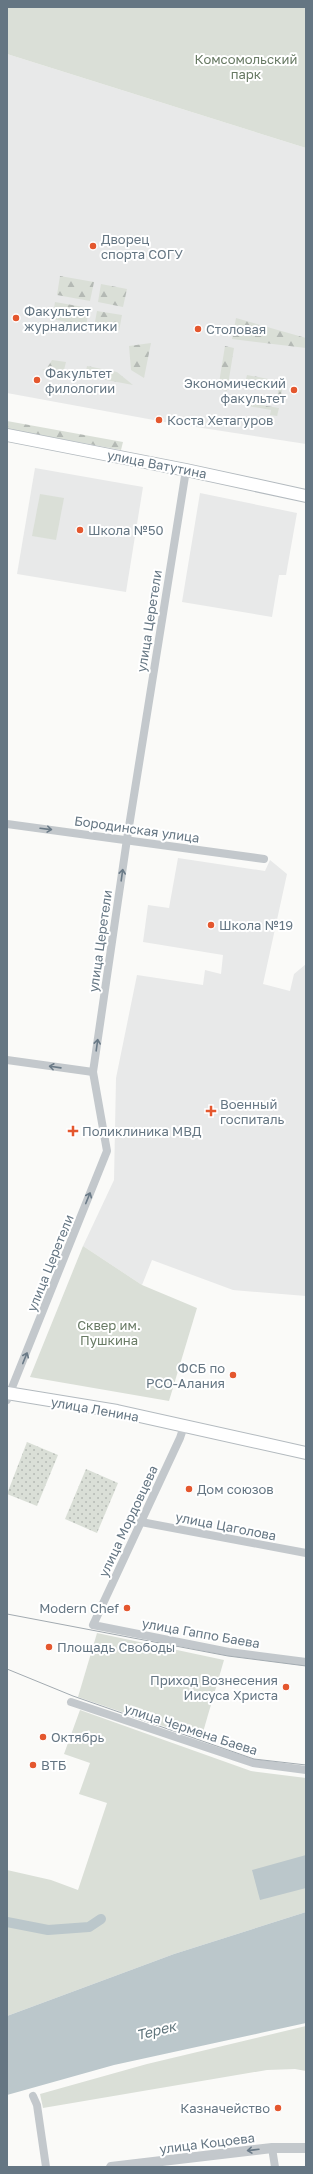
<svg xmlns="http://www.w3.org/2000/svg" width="313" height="2174" viewBox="0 0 313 2174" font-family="'Golos Text',sans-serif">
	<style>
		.built { fill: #e8e9e9 }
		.grass { fill: url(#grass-dots) }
		.forest { fill: url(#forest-firs) }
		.park { fill: #dadfd7 }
		.water { fill: #bbc7cb }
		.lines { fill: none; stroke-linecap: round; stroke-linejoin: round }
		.canal { stroke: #bbc7cb; stroke-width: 10 }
		.secondary-casing { stroke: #b3babf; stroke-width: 14 }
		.minor { stroke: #c3c8cc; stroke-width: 8 }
		.tertiary { stroke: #c3c8cc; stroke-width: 10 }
		.secondary { stroke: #fff; stroke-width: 12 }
		.tram { stroke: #a2aab0; stroke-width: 1 }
		.oneway { stroke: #6a7a87 }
		.poi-dot { fill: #e4572e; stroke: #fff; stroke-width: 1.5 }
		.labels { text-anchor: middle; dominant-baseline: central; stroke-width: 4; stroke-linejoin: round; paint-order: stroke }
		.park-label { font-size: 13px; fill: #687a64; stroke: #fff }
		.poi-label { font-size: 13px; fill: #657683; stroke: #fff; text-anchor: start }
		.street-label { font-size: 13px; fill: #657683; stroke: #fff }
		.water-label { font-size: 14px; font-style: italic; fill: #60757c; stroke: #fff }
	</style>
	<defs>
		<pattern id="grass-dots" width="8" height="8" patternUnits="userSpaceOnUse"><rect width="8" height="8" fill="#dadfd7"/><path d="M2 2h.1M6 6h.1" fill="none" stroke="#b4b9b4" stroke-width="1.8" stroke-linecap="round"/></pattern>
		<pattern id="forest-firs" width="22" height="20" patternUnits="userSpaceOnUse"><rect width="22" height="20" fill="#dadfd7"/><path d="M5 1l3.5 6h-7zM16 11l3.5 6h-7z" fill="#b4b9b4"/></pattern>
	</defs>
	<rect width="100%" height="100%" fill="#fafaf8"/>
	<g class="built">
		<path d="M7,54L306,148V444L170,423L7,393Z"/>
		<path d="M35,468L143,487L126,592L17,574Z"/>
		<path d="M200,493L297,513L286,575H279L272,617L182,602Z"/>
		<path d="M178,858L265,871L270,860L287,874L263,984L290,991L294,974L306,964V1296L233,1290L152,1260L142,1285L83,1246L114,1180L116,1078L137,975L203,985L205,970L221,974L223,955L143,942L148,905L169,908Z"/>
	</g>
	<g class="grass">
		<path d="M27,1442L58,1455L37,1506L7,1494Z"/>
		<path d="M86,1469L118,1483L97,1533L65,1519Z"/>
	</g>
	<g class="forest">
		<path d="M60,276L94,282L90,301L57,295Z"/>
		<path d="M101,284L127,289L123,307L98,302Z"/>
		<path d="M55,302L89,308L86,326L52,319Z"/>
		<path d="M97,311L122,315L119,331L94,327Z"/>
		<path d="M236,318L306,338V348L232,339Z"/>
		<path d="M151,343L144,378L131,370L129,346Z"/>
		<path d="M225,346L234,348L227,391L218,389Z"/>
		<path d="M52,360L66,362L64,370L78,373L76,375L42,370L47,368Z"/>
		<path d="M87,366L117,372L133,385L85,376Z"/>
		<path d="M247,375L284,382L280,400L277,399L279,385L246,379Z"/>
		<path d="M248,403L279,408L277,416L270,415L271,410L248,406Z"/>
		<path d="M7,421L123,442L121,450L7,429Z"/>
	</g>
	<g class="park">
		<path d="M7,7H306V148L7,54Z"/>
		<path d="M40,494L64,498L56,540L32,536Z"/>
		<path d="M83,1246L142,1285L197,1308L169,1401L30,1377Z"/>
		<path d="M97,1633L224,1660L201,1739L78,1697Z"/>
		<path d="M80,1710L251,1771L306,1778V1912L174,1954L7,2016V1870L51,1880L78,1890L107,1803L79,1794L90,1763L64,1754Z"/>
		<path d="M306,2026V2071L295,2069L267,2070L43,2108L40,2094L147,2064Z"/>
	</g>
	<g class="water">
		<path d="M306,1855V1888L260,1900L252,1870Z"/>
		<path d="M306,1912V2023L114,2065L7,2095V2016L174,1954Z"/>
	</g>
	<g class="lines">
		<path class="canal" d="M7,1922L48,1930L89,1927L101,1919"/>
		<defs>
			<g id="secondary">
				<path d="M7,435L186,470L306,496"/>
				<path d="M7,1393L117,1411L306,1453"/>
			</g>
		</defs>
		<use href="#secondary" class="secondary-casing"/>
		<g class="minor">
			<path d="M7,824L264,859"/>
			<path d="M7,1060L93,1072"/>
			<path d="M7,1400L107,1151L93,1072L127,839L186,470"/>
			<path d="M184,1426L180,1438L93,1625L229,1652L306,1662"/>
			<path d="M141,1522L306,1553"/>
			<path d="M71,1702L253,1763L306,1770"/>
			<path d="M33,2096L37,2105L46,2167"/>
			<path d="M272,2148L275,2167"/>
		</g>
		<path class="tertiary" d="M111,2167L272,2148H306"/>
		<use href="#secondary" class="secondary"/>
		<g class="tram">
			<path d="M7,1614L228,1656L306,1666"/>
			<path d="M7,1669L73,1696L254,1759L306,1765"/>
		</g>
	</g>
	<defs><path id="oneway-shaft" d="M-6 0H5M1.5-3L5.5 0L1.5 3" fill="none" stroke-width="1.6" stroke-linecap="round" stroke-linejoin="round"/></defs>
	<g class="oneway">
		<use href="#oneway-shaft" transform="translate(46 829) rotate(7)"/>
		<use href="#oneway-shaft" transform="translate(122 875) rotate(-82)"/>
		<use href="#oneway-shaft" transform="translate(97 1045) rotate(-82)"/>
		<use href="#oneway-shaft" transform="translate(55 1067) rotate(-172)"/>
		<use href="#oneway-shaft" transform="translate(88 1198) rotate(-68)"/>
		<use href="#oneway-shaft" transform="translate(25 1358) rotate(-68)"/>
		<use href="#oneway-shaft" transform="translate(253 2150) rotate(173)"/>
	</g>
	<g class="poi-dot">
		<circle cx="93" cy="246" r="4"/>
		<circle cx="16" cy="318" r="4"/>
		<circle cx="198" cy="329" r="4"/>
		<circle cx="37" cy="380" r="4"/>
		<circle cx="294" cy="390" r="4"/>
		<circle cx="159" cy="420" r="4"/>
		<circle cx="80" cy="530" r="4"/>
		<circle cx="211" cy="925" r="4"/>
		<path d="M209 1105h4v4h4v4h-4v4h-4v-4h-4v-4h4z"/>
		<path d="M71 1125h4v4h4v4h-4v4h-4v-4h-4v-4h4z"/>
		<circle cx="233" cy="1375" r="4"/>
		<circle cx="189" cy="1489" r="4"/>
		<circle cx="127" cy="1608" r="4"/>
		<circle cx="49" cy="1647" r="4"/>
		<circle cx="286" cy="1687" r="4"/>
		<circle cx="43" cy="1737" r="4"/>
		<circle cx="33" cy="1765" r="4"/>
		<circle cx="278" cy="2108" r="4"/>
	</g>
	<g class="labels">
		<g class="park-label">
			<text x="246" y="59">Комсомольский<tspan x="246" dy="15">парк</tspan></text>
			<text x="109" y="1325">Сквер им.<tspan x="109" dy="15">Пушкина</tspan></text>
		</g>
		<g class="poi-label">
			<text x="101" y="239">Дворец<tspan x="101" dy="15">спорта СОГУ</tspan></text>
			<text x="24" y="311">Факультет<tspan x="24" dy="15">журналистики</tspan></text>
			<text x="206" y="329">Столовая</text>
			<text x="45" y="373">Факультет<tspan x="45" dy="15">филологии</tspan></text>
			<text x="286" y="383" text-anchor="end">Экономический<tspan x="286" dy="15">факультет</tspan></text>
			<text x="167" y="420">Коста Хетагуров</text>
			<text x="88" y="530">Школа №50</text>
			<text x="219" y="925">Школа №19</text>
			<text x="220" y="1104">Военный<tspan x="220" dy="15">госпиталь</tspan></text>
			<text x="82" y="1131">Поликлиника МВД</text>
			<text x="225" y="1368" text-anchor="end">ФСБ по<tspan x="225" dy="15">РСО-Алания</tspan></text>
			<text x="197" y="1489">Дом союзов</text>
			<text x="119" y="1608" text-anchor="end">Modern Chef</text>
			<text x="57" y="1647">Площадь Свободы</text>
			<text x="278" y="1680" text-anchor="end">Приход Вознесения<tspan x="278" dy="15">Иисуса Христа</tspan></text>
			<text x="51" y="1737">Октябрь</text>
			<text x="41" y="1765">ВТБ</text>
			<text x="270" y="2108" text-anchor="end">Казначейство</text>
		</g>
		<g class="street-label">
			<text transform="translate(157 464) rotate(11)">улица Ватутина</text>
			<text transform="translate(149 621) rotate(-81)">улица Церетели</text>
			<text transform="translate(137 829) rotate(8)">Бородинская улица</text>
			<text transform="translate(100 941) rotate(-82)">улица Церетели</text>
			<text transform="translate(50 1263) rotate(-68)">улица Церетели</text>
			<text transform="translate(95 1409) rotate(10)">улица Ленина</text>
			<text transform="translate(128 1521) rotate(-65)">улица Мордовцева</text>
			<text transform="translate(226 1526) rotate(11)">улица Цаголова</text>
			<text transform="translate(201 1633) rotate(10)">улица Гаппо Баева</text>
			<text transform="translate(191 1729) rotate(18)">улица Чермена Баева</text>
			<text transform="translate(207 2143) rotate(-7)">улица Коцоева</text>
		</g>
		<g class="water-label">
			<text transform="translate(156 2030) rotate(-14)">Терек</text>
		</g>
	</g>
	<rect width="313" height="2174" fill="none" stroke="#657683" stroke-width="16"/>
</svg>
